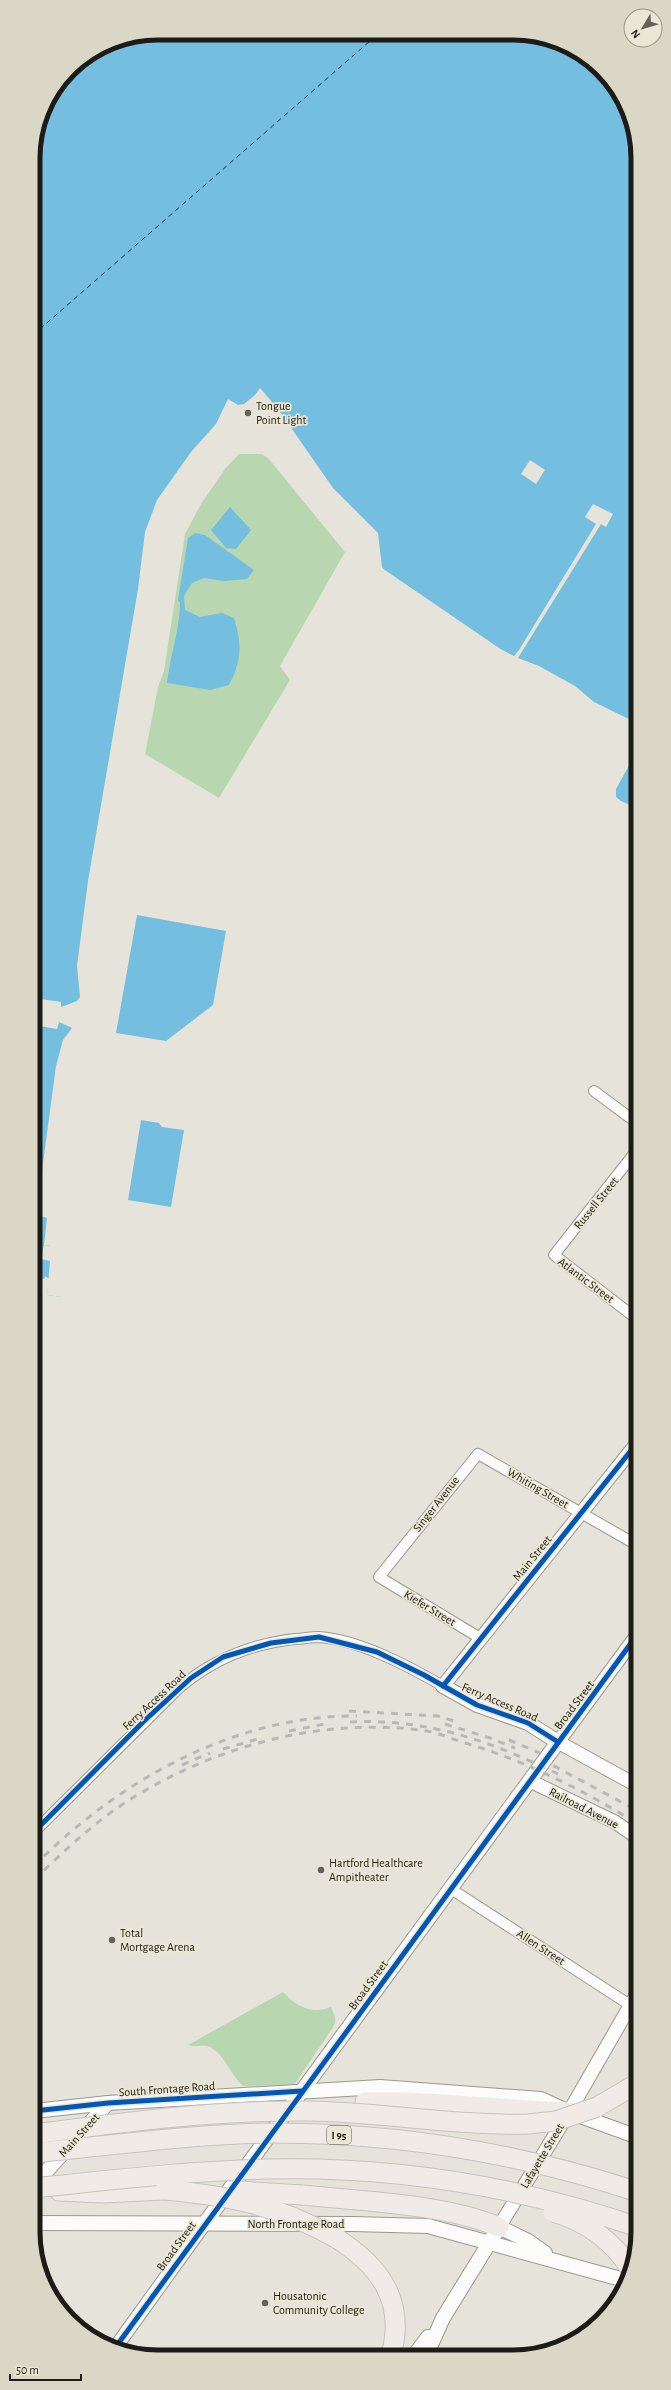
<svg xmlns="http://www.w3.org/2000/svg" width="671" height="2390" viewBox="0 0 671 2390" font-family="'Alegreya Sans',sans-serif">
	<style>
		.green { fill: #b8d7b1 }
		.water { fill: #74bedf }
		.pier { fill: #e6e4da }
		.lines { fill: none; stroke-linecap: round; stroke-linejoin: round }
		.ferry { stroke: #043449; stroke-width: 1; stroke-dasharray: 5 4; stroke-linecap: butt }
		.minor-casing { stroke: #9a9891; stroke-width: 12 }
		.tertiary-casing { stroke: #9a9891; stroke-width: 15 }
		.secondary-casing { stroke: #9a9891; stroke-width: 16 }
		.motorway-casing { stroke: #c4c3be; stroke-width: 21 }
		.minor { stroke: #fbfbf9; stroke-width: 10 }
		.tertiary { stroke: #fbfbf9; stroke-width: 13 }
		.secondary { stroke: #fbfbf9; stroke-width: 14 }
		.motorway { stroke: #f1ebe7; stroke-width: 19 }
		.rail { stroke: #b9b8b5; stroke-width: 3; stroke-dasharray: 7 7; stroke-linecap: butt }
		.motorway-bridge-casing { stroke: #c4c3be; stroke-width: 21; stroke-linecap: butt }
		.motorway-bridge { stroke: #f1ebe7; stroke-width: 19 }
		.cycleway-casing { stroke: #ebe7d5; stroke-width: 8 }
		.cycleway { stroke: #0057b8; stroke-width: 5 }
		.poi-dot { fill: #63615a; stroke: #ebe7d5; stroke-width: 1.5 }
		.labels { text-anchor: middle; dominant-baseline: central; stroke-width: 3.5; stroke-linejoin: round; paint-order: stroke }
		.shield { fill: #ebe7d5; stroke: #5a584f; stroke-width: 1 }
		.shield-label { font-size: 11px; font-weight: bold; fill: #1c1b15 }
		.poi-label { font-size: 12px; fill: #1c1b15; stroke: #ebe7d5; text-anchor: start }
		.street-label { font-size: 12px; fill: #1c1b15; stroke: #ebe7d5 }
		.rim { fill: none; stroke: #1c1b15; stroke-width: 5 }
	</style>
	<rect width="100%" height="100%" fill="#e6e4da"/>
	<g class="green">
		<path d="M239,454H262L268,458L345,552L280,666L290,680L219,798L145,754L158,687L164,671L185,534L201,504L225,469Z"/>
		<path d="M283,1992C296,2006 311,2015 331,2007C335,2016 338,2020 332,2029L294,2085L243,2086C231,2075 225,2055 210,2047C202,2044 195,2048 188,2045Z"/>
	</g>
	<g class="water">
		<path d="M158,33L537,35L575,50L601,70L625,103L637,142V819L604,798L632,743V732L521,663L379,566L266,428C256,422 247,420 236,424L171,519L88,1005L71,1008L67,1017L80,1027L53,1208L50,1246L44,1245L41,1259L50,1261L47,1295L62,1297C45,1342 37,1398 34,1445L33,150L46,103L70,70L110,42Z"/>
		<path d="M230,507L251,530L236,549L226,548L211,530Z"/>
		<path d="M195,533L205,535L254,570L247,579L224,581L204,578L192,583L184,596L185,610L200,617L222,613L234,618C242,644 242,661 229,685L210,690L167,683C170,656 180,629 180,603L178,600L188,538Z"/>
		<path d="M137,915L226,931L213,1005L166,1041L116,1033Z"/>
		<path d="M141,1120L159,1123L162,1127L184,1130L171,1207L128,1200Z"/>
	</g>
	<g class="pier">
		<path d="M260,388L278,409L333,488L378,533L382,567L385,572L377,567L319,498L281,448L265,429L257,425L244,423L237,426L173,520L90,1006L70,1011L69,1016L81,1025L86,1032H84L55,1208L58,1211L52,1246L44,1245L47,1218L37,1215L34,1211V1206L41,1178L56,1066L63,1040L72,1028L59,1022L57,1029L34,1025V998L61,1002V1007L77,1001L80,997L77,966L88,881L138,589L145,532L157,500L191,452L216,424L228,399L238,405L244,404L255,395Z"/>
		<path d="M530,460L545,470L536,484L521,474Z"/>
		<path d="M593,504L613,514L606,527L601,524L518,658L539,666L575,686L594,702L637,723V751L616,789V797L621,801L637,808V821L621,813L602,798L608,781L632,739L630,733L487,642L514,656L519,650L596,524L585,517Z"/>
		<path d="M45,1276L49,1279L47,1295L62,1297L61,1304L57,1315L38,1410L37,1438L34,1447V1345L42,1300L41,1296H38L41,1278L44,1279Z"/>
	</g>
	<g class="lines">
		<path class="ferry" d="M33,335L378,34"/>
		<defs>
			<g id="minor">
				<path d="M594,1091L637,1123"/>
				<path d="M637,1150L554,1255L637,1319"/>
				<path d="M480,1638L379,1577L478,1454L637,1545"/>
				<path d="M34,1832L179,1688C213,1659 250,1644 295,1639C302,1639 311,1637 319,1637C360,1640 408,1666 443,1686"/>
				<path d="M451,1889L630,2005"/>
			</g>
			<g id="tertiary">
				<path d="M637,1635L558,1742L638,1786"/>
				<path d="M443,1686L637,1443"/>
				<path d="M530,1781L615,1822L638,1838"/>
				<path d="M499,2227L569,2112L638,1992"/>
				<path d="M115,2348L205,2223"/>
			</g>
			<g id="secondary">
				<path d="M34,2111L108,2103L380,2087L541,2099L569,2112L638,2137"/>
				<path d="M34,2185L108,2103"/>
				<path d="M34,2223L353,2224L428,2226L628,2281"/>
				<path d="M205,2223L558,1742L528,1723L477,1705L443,1686"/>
				<path d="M414,2356L428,2337"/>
				<path d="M426,2356L443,2318L499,2227L528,2241L545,2253"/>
			</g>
			<g id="motorway">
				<path d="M365,2102C433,2100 501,2110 569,2112"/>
				<path d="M597,2107L638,2083"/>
				<path d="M59,2191L102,2193L165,2190"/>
				<path d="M302,2195C361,2201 446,2204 499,2227"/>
				<path d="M336,2238C380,2266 406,2301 391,2355"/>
			</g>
		</defs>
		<use href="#minor" class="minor-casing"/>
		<use href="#tertiary" class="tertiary-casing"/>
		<use href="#secondary" class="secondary-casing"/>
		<use href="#motorway" class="motorway-casing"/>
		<use href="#minor" class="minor"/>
		<use href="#tertiary" class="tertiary"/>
		<use href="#secondary" class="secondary"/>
		<use href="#motorway" class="motorway"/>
		<g class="rail">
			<path d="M349,1711L438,1716L454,1721"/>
			<path d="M350,1722C428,1718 493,1742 562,1776"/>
			<path d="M445,1724L490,1738L515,1748"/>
			<path d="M289,1731L330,1723"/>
			<path d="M509,1740L549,1757"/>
			<path d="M223,1749L258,1739"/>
			<path d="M541,1759L638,1811"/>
			<path d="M182,1765L210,1753"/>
			<path d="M34,1866C118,1781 235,1715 357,1716"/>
			<path d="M34,1880C68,1847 104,1813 146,1790C229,1742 331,1717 427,1731C438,1733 450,1738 462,1742C524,1760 583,1790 638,1824"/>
		</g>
		<defs>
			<g id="motorway-bridge">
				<path d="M34,2134C124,2122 216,2110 308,2111C381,2112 454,2126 528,2124L556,2121L597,2107"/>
				<path d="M34,2153C113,2145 193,2134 273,2133C397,2133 520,2153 638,2192"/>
				<path d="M34,2188C111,2180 189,2171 267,2169C393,2166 518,2186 638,2227"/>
				<path d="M165,2190C231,2196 277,2205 336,2238"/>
				<path d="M240,2191L302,2195"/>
				<path d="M553,2212C585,2221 614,2241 631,2270"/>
			</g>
		</defs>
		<use href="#motorway-bridge" class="motorway-bridge-casing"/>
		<use href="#motorway-bridge" class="motorway-bridge"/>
		<defs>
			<g id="cycleway">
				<path d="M443,1686L637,1443"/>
				<path d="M34,1832L143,1722L191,1678L223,1657L271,1643L319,1637L377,1652L424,1675L477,1705L528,1723L558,1742"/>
				<path d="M34,2111L108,2103L302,2091"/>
				<path d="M115,2348L637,1635"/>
			</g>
		</defs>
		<use href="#cycleway" class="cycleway-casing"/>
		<use href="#cycleway" class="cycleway"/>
	</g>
	<g class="poi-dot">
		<circle cx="248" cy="413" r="4"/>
		<circle cx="321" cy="1870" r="4"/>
		<circle cx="112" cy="1940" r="4"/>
		<circle cx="265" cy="2303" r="4"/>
	</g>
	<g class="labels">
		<rect class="shield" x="327" y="2126" width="24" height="18" rx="3"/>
		<g class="shield-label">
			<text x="339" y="2135">I 95</text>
		</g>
		<g class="poi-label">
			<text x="256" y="406">Tongue<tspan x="256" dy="14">Point Light</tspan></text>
			<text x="329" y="1863">Hartford Healthcare<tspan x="329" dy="14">Ampitheater</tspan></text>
			<text x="120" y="1933">Total<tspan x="120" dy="14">Mortgage Arena</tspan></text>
			<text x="273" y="2296">Housatonic<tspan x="273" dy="14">Community College</tspan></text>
		</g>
		<g class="street-label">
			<text transform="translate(596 1203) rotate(-51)">Russell Street</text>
			<text transform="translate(586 1280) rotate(37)">Atlantic Street</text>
			<text transform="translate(538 1488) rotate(30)">Whiting Street</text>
			<text transform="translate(436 1504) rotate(-52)">Singer Avenue</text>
			<text transform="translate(532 1558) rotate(-51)">Main Street</text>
			<text transform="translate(430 1608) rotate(31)">Kiefer Street</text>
			<text transform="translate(154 1700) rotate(-43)">Ferry Access Road</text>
			<text transform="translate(500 1702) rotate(23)">Ferry Access Road</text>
			<text transform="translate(574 1705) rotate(-53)">Broad Street</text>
			<text transform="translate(584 1808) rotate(27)">Railroad Avenue</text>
			<text transform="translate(541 1947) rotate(33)">Allen Street</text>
			<text transform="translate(368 1985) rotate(-54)">Broad Street</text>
			<text transform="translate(167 2089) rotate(-4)">South Frontage Road</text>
			<text transform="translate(79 2135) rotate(-48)">Main Street</text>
			<text transform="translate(542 2156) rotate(-59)">Lafayette Street</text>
			<text x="296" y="2224">North Frontage Road</text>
			<text transform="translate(176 2246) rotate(-54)">Broad Street</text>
		</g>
	</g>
	<path d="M0 0H671V2390H0ZM158 40H513A118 118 0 0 1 631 158V2232A118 118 0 0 1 513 2350H158A118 118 0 0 1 40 2232V158A118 118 0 0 1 158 40Z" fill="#dad7c6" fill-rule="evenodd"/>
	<path class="rim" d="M158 40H513A118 118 0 0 1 631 158V2232A118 118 0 0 1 513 2350H158A118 118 0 0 1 40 2232V158A118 118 0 0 1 158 40Z"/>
	<g transform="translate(643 28) rotate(232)"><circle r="19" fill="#ebe7d5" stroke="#989588"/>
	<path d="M0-3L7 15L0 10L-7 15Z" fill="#63615a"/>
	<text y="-6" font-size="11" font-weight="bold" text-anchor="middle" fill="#1c1b15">N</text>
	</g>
	<path d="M10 2374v6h71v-6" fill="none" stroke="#1c1b15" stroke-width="2"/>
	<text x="16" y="2374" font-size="12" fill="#1c1b15" stroke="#ebe7d5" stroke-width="3" paint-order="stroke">50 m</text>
</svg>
